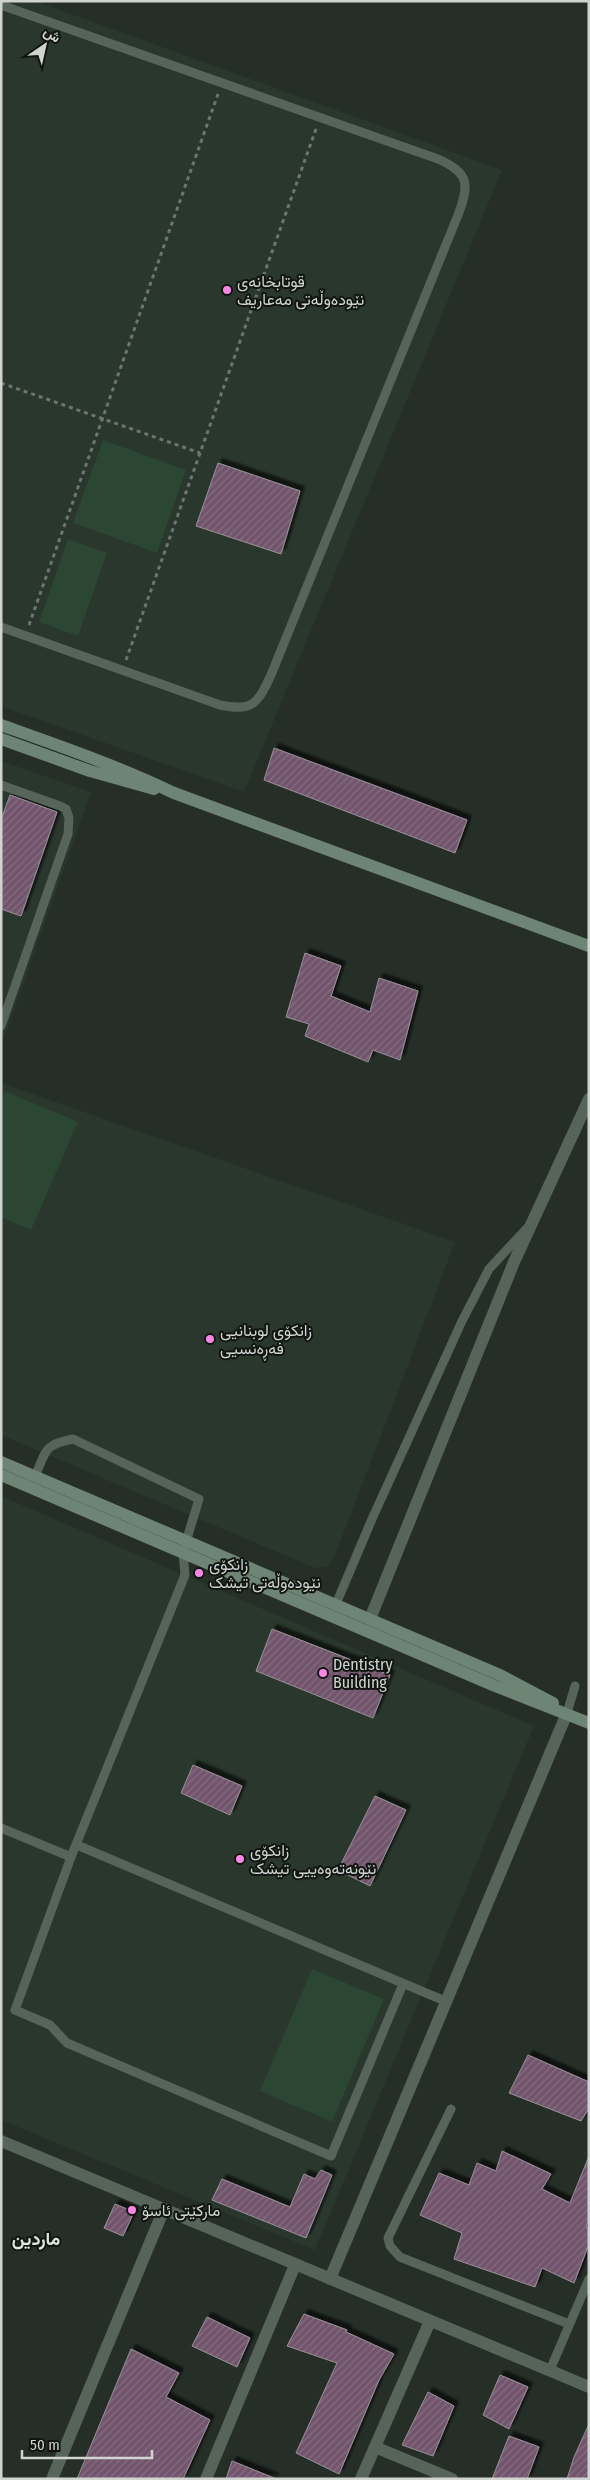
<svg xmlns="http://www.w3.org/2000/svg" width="590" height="2480" viewBox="0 0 590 2480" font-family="'Fira Sans Condensed',Vazirmatn,sans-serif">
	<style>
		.built { fill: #29372d }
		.green { fill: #2b4633 }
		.building { fill: url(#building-hatch); stroke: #9a9198; filter: url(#shadow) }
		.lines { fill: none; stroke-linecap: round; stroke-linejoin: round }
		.path { stroke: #6e7570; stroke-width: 3; stroke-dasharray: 4 4; stroke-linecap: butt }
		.lane { stroke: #57645a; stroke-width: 9 }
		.street { stroke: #57645a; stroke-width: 12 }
		.secondary { stroke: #6e8474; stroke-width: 12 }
		.poi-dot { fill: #fb87e5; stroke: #111512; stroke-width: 2 }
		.labels { text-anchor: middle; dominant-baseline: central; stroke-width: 4; stroke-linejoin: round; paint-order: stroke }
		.poi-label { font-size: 16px; fill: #cfd4d0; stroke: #111512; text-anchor: start }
		.neighbourhood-label { font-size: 18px; font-weight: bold; fill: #dce7df; stroke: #111512 }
	</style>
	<defs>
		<pattern id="building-hatch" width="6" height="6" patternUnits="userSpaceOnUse" patternTransform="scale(1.25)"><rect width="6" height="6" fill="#72556c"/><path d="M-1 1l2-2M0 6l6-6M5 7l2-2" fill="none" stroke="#856d80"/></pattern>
		<filter id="shadow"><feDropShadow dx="4.5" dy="-4.5" stdDeviation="1" flood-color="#0009"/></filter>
	</defs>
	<rect width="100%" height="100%" fill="#262e28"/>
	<g class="built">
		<path d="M1,1H35L502,170L244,792L1,706Z"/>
		<path d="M1,761L91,792L1,1047Z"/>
		<path d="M1,1083L455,1242L334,1558L327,1567L315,1568L1,1435Z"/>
		<path d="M1,1496L534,1726L315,2250L1,2120Z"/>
	</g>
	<g class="green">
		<path d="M103,440L186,470L157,553L73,523Z"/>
		<path d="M68,539L107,553L78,636L39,622Z"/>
		<path d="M5,1091L78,1122L31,1230L1,1217V1100Z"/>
		<path d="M312,1969L384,1999L332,2122L260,2091Z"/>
	</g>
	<g class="building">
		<path d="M218,463L300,491L281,554L196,526Z"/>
		<path d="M274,748L467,820L455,853L264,780Z"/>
		<path d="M10,795L57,812L21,916L1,909V820Z"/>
		<path d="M305,953L341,966L331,996L370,1012L379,978L418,991L400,1060L373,1050L368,1062L305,1036L309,1024L286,1017Z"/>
		<path d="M272,1629L390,1675L373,1718L256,1671Z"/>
		<path d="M193,1765L242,1786L230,1815L181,1793Z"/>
		<path d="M375,1796L406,1810L370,1886L338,1870Z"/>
		<path d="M528,2055L589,2082V2108L581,2121L509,2093Z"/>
		<path d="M502,2151L551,2174L542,2189L570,2203L589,2156V2220L586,2226L589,2230V2244L574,2283L542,2268L535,2287L454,2259L462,2233L420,2215L439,2173L469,2185L477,2163L496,2171Z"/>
		<path d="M321,2170L332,2175L306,2238L212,2200L222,2179L290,2207L304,2174L315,2179Z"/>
		<path d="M115,2204L134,2212L123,2236L104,2228Z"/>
		<path d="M304,2314L347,2330L346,2332L394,2354L379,2380L339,2474L296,2453L337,2363L287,2346Z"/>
		<path d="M207,2317L250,2338L237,2367L192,2346Z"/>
		<path d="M131,2349L179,2373L166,2397L210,2420L183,2479H77Z"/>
		<path d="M500,2375L528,2387L509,2429L483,2415Z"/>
		<path d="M428,2392L454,2406L433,2456L402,2445Z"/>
		<path d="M589,2424V2479H567L574,2457Z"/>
		<path d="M509,2436L539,2447L527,2479H492Z"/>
		<path d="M232,2461L274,2478V2479H226Z"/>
	</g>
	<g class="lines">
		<g class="path">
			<path d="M1,383L200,453"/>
			<path d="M29,625L218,94"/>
			<path d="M126,660L316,129"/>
		</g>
		<g class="lane">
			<path d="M1,5L438,159C469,173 470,184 458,215L271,675C258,703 253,712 220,705L1,627"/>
			<path d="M1,785L60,806L66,809L69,818L68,834L1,1026"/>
			<path d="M35,1476C47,1450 43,1445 73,1439L199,1499L183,1552L185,1575L71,1857L15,2010L50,2025L67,2043L331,2156L403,1984"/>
			<path d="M336,1604L372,1519L462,1321L489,1269L529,1226"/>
			<path d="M567,1713L575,1686"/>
			<path d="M1,1828L71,1857"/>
			<path d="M77,1845L445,2001"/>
			<path d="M451,2109L388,2238L390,2246L400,2257L569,2324"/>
			<path d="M550,2370L589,2279"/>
		</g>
		<g class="street">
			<path d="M370,1619L514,1262L589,1099"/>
			<path d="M1,2141L589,2387"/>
			<path d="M330,2279L567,1713"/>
			<path d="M375,2447L452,2479"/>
			<path d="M52,2479L164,2209"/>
			<path d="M206,2479L295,2265"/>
			<path d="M361,2479L430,2321"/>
		</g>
		<g class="secondary">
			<path d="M1,725C60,746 118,766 174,793L589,946"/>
			<path d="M1,739L90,771L154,789"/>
			<path d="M1,1462L500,1675L553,1703"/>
			<path d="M1,1475L495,1686L589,1723"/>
		</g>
	</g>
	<g class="poi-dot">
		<circle cx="227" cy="290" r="5"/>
		<circle cx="210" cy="1339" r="5"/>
		<circle cx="199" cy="1573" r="5"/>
		<circle cx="323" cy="1673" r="5"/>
		<circle cx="240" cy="1859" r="5"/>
		<circle cx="132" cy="2210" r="5"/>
	</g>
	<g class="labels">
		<g class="poi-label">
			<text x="237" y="281">قوتابخانەی<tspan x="237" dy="18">نێودەوڵەتی مەعاریف</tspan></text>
			<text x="220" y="1330">زانکۆی لوبنانیی<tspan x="220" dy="18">فەڕەنسیی</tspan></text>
			<text x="209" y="1564">زانکۆی<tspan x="209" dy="18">نێودەوڵەتی تیشک</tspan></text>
			<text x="333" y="1664">Dentistry<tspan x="333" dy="18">Building</tspan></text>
			<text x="250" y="1850">زانکۆی<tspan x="250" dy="18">نێونەتەوەییی تیشک</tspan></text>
			<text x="142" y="2210">مارکێتی ئاسۆ</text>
		</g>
		<g class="neighbourhood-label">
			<text x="36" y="2239">ماردین</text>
		</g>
	</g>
	<rect width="590" height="2480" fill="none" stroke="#cfd4d0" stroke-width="5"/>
	<g transform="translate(45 45) rotate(34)" stroke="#111512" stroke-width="4" paint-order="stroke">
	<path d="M0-4L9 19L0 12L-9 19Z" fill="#cfd4d0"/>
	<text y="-8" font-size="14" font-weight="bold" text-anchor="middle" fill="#cfd4d0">ش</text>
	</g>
	<path d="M22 2450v8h130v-8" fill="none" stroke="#cfd4d0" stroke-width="2.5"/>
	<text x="30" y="2450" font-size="15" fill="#cfd4d0" stroke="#111512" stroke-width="4" paint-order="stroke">50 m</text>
</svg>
